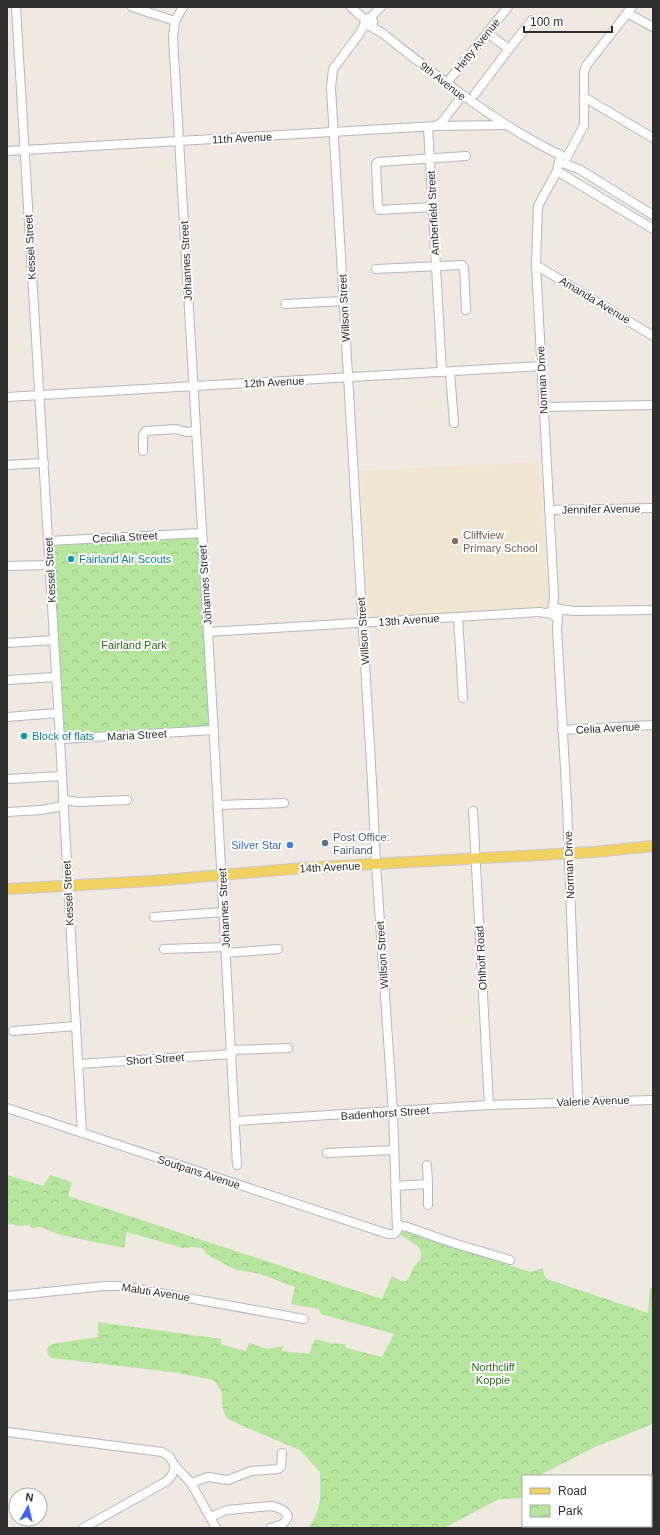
<svg xmlns="http://www.w3.org/2000/svg" width="660" height="1535" viewBox="0 0 660 1535" font-family="Arial,sans-serif">
	<style>
		.education { fill: #f0e6d1 }
		.park { fill: url(#park-crowns) }
		.lines { fill: none; stroke-linecap: round; stroke-linejoin: round }
		.minor-casing { stroke: #b4b7c1; stroke-width: 10 }
		.major-casing { stroke: #c9c9c9; stroke-width: 12 }
		.minor { stroke: #fff; stroke-width: 8 }
		.major { stroke: #f2d163; stroke-width: 10 }
		.education-dot { fill: #8d6e63; stroke: #fff; stroke-width: 1.5 }
		.culture-dot { fill: #0f9aa8; stroke: #fff; stroke-width: 1.5 }
		.service-dot { fill: #5c6f8a; stroke: #fff; stroke-width: 1.5 }
		.shop-dot { fill: #3f7fe0; stroke: #fff; stroke-width: 1.5 }
		.labels { text-anchor: middle; dominant-baseline: central; stroke-width: 4; stroke-linejoin: round; paint-order: stroke }
		.street-label { font-size: 11px; fill: #2e2e2e; stroke: #fff }
		.education-label { font-size: 11px; fill: #785e54; stroke: #fff; text-anchor: start }
		.culture-label { font-size: 11px; fill: #0d838f; stroke: #fff; text-anchor: start }
		.park-label { font-size: 11px; fill: #2c6e1b; stroke: #fff }
		.service-label { font-size: 11px; fill: #4e5e75; stroke: #fff; text-anchor: start }
		.shop-label { font-size: 11px; fill: #366cbe; stroke: #fff; text-anchor: end }
	</style>
	<defs>
		<pattern id="park-crowns" width="20" height="18" patternUnits="userSpaceOnUse"><rect width="20" height="18" fill="#b6e59e"/><path d="M2 6a3 3 0 1 1 6 0M12 15a3 3 0 1 1 6 0" fill="none" stroke="#9dc588"/></pattern>
	</defs>
	<rect width="100%" height="100%" fill="#efe9e1"/>
	<path class="education" d="M540,462L549,611L369,618L360,471Z"/>
	<g class="park">
		<path d="M203,535L214,729L63,738L55,580L52,542Z"/>
		<path d="M7,1175L43,1186L50,1175L72,1182L68,1196L382,1299L392,1276L403,1282L406,1281C411,1277 410,1272 414,1267C415,1265 418,1263 420,1260C426,1247 408,1240 400,1235L404,1231L530,1272L543,1268L544,1275L547,1279L648,1313L650,1288H653V1424L595,1447L540,1475L546,1476H523V1498L499,1499L444,1528H308C323,1509 320,1495 320,1472L300,1450L245,1427L228,1419L224,1413L222,1405V1392L216,1383L213,1380L179,1373L52,1358L48,1355L47,1349L49,1346L57,1343L98,1337V1322L222,1339L221,1343L223,1345L246,1351L249,1343L267,1349L283,1346L282,1351L309,1354L315,1339L330,1343L346,1344V1348L382,1357L394,1334L321,1314L319,1309L291,1304L295,1287L260,1274L234,1269L208,1255L202,1248L192,1247L183,1248L127,1232L124,1248L61,1235L41,1227L31,1228L30,1225L15,1226V1225L7,1224Z"/>
	</g>
	<g class="lines">
		<defs>
			<g id="minor">
				<path d="M16,7L60,739L82,1133"/>
				<path d="M132,7L175,21"/>
				<path d="M183,7L175,21L173,37L212,700L237,1165"/>
				<path d="M351,7L365,20"/>
				<path d="M627,13L653,27"/>
				<path d="M370,18L381,7"/>
				<path d="M370,26L373,24V21L371,18H368L365,21L366,25L370,26L382,33C427,68 470,103 518,132C532,140 546,149 561,155"/>
				<path d="M487,33L509,49L532,20"/>
				<path d="M446,84L508,7"/>
				<path d="M475,94L509,49"/>
				<path d="M584,97L653,138"/>
				<path d="M436,126L442,122L462,96"/>
				<path d="M428,127L442,372"/>
				<path d="M7,151L436,126L506,125"/>
				<path d="M567,157L584,125V72L586,66L632,7"/>
				<path d="M565,164L579,169L653,215"/>
				<path d="M557,171L653,229"/>
				<path d="M433,207L379,210L378,208L376,164L378,162L466,156"/>
				<path d="M536,265L653,336"/>
				<path d="M376,269L462,265L464,268L466,310"/>
				<path d="M285,304L344,301"/>
				<path d="M450,372L454,423"/>
				<path d="M7,397L541,366"/>
				<path d="M543,407L653,405"/>
				<path d="M143,451V435L146,431L176,429L187,432L196,431"/>
				<path d="M7,465L44,463"/>
				<path d="M549,510L653,508"/>
				<path d="M48,541L202,533"/>
				<path d="M7,566L49,565"/>
				<path d="M553,608L554,595L536,265L538,206L557,171L559,161"/>
				<path d="M559,609L574,611L653,610"/>
				<path d="M558,615L554,616L552,614L551,610L553,608H558L560,611L558,615L557,629L567,804L578,1101"/>
				<path d="M458,617L463,698"/>
				<path d="M208,632L539,612L552,614"/>
				<path d="M7,643L54,640"/>
				<path d="M7,680L56,677"/>
				<path d="M7,717L58,713"/>
				<path d="M562,730L653,725"/>
				<path d="M60,739L214,730"/>
				<path d="M7,779L62,776"/>
				<path d="M63,800L79,802L127,800"/>
				<path d="M218,805L284,803"/>
				<path d="M473,811L489,1105"/>
				<path d="M7,812L41,810L64,806"/>
				<path d="M154,917L224,912"/>
				<path d="M164,949L226,947"/>
				<path d="M226,953L278,949"/>
				<path d="M13,1031L76,1026"/>
				<path d="M232,1050L288,1048"/>
				<path d="M78,1064L232,1054"/>
				<path d="M7,1108L388,1234H394L397,1231L393,1112L376,864L372,782L331,88L333,69L360,33L365,23"/>
				<path d="M236,1121L489,1105L653,1100"/>
				<path d="M327,1153L394,1150"/>
				<path d="M427,1165L428,1184"/>
				<path d="M395,1186L428,1184V1205"/>
				<path d="M397,1225L407,1227L453,1243L510,1260"/>
				<path d="M7,1296L105,1286H122L304,1319"/>
				<path d="M7,1432L162,1452L169,1456L175,1466L191,1483L216,1528"/>
				<path d="M191,1483L208,1477L228,1480L251,1471L278,1469L281,1467L282,1453"/>
				<path d="M210,1517L227,1510L271,1506C277,1507 286,1510 288,1517L283,1524L271,1528"/>
				<path d="M618,1526L622,1528"/>
				<path d="M83,1528L167,1481L172,1475L175,1466"/>
				<path d="M579,1528L581,1526"/>
			</g>
			<path id="major" d="M7,889L152,881L302,868L594,852L653,846"/>
		</defs>
		<use href="#minor" class="minor-casing"/>
		<use href="#major" class="major-casing"/>
		<use href="#minor" class="minor"/>
		<use href="#major" class="major"/>
	</g>
	<circle class="education-dot" cx="455" cy="541" r="4"/>
	<g class="culture-dot">
		<circle cx="71" cy="559" r="4"/>
		<circle cx="24" cy="736" r="4"/>
	</g>
	<circle class="service-dot" cx="325" cy="843" r="4"/>
	<circle class="shop-dot" cx="290" cy="845" r="4"/>
	<g class="labels">
		<g class="street-label">
			<text transform="translate(477 45) rotate(-51)">Hetty Avenue</text>
			<text transform="translate(443 81) rotate(38)">9th Avenue</text>
			<text transform="translate(242 138) rotate(-3)">11th Avenue</text>
			<text transform="translate(433 213) rotate(-93)">Amberfield Street</text>
			<text transform="translate(30 247) rotate(-93)">Kessel Street</text>
			<text transform="translate(186 261) rotate(-93)">Johannes Street</text>
			<text transform="translate(595 300) rotate(31)">Amanda Avenue</text>
			<text transform="translate(344 308) rotate(-93)">Willson Street</text>
			<text transform="translate(542 380) rotate(-93)">Norman Drive</text>
			<text transform="translate(274 382) rotate(-3)">12th Avenue</text>
			<text transform="translate(601 509) rotate(-1)">Jennifer Avenue</text>
			<text transform="translate(125 537) rotate(-3)">Cecilia Street</text>
			<text transform="translate(50 570) rotate(-93)">Kessel Street</text>
			<text transform="translate(205 585) rotate(-94)">Johannes Street</text>
			<text transform="translate(409 620) rotate(-4)">13th Avenue</text>
			<text transform="translate(363 631) rotate(-94)">Willson Street</text>
			<text transform="translate(608 728) rotate(-3)">Celia Avenue</text>
			<text transform="translate(137 735) rotate(-3)">Maria Street</text>
			<text transform="translate(569 865) rotate(-92)">Norman Drive</text>
			<text transform="translate(330 867) rotate(-3)">14th Avenue</text>
			<text transform="translate(68 893) rotate(-93)">Kessel Street</text>
			<text transform="translate(224 908) rotate(-93)">Johannes Street</text>
			<text transform="translate(382 955) rotate(-94)">Willson Street</text>
			<text transform="translate(481 958) rotate(-93)">Ohlhoff Road</text>
			<text transform="translate(155 1059) rotate(-4)">Short Street</text>
			<text transform="translate(593 1101) rotate(-2)">Valerie Avenue</text>
			<text transform="translate(385 1113) rotate(-4)">Badenhorst Street</text>
			<text transform="translate(199 1172) rotate(18)">Soutpans Avenue</text>
			<text transform="translate(156 1292) rotate(9)">Maluti Avenue</text>
		</g>
		<g class="education-label">
			<text x="463" y="535">Cliffview<tspan x="463" dy="13">Primary School</tspan></text>
		</g>
		<g class="culture-label">
			<text x="79" y="559">Fairland Air Scouts</text>
			<text x="32" y="736">Block of flats</text>
		</g>
		<g class="park-label">
			<text x="134" y="645">Fairland Park</text>
			<text x="493" y="1367">Northcliff<tspan x="493" dy="13">Koppie</tspan></text>
		</g>
		<g class="service-label">
			<text x="333" y="837">Post Office:<tspan x="333" dy="13">Fairland</tspan></text>
		</g>
		<g class="shop-label">
			<text x="282" y="845">Silver Star</text>
		</g>
	</g>
	<rect width="660" height="1535" fill="none" stroke="#2e2e2e" stroke-width="16"/>
	<rect x="522" y="1475" width="130" height="52" fill="#ffffff" stroke="#ababab"/>
	<rect x="530" y="1488" width="20" height="6" fill="#f2d163" stroke="#ababab"/>
	<text x="558" y="1495" font-size="12" fill="#2e2e2e">Road</text>
	<rect x="530" y="1505" width="20" height="12" fill="url(#park-crowns)" stroke="#ababab"/>
	<text x="558" y="1515" font-size="12" fill="#2e2e2e">Park</text>
	<g transform="translate(28 1507) rotate(8)"><circle r="19" fill="#ffffff" stroke="#ababab"/>
	<path d="M0-3L7 15L0 10L-7 15Z" fill="#4264fb"/>
	<text y="-6" font-size="11" font-weight="bold" text-anchor="middle" fill="#2e2e2e">N</text>
	</g>
	<path d="M524 26v6h88v-6" fill="none" stroke="#2e2e2e" stroke-width="2"/>
	<text x="530" y="26" font-size="12" fill="#2e2e2e" stroke="#ffffff" stroke-width="3" paint-order="stroke">100 m</text>
</svg>
